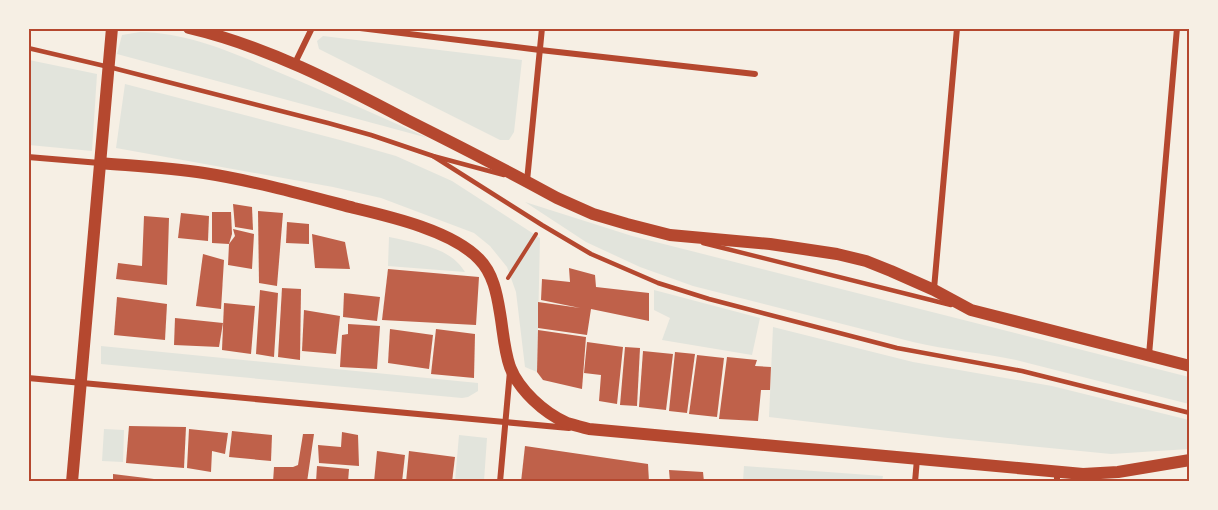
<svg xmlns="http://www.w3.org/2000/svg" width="1218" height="510" viewBox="0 0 1218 510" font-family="'Libre Baskerville',serif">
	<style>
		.green { fill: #e2e4dc }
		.building { fill: #bf614a }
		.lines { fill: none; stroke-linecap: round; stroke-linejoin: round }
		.path { stroke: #b5482f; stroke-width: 4 }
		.service { stroke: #b5482f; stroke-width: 4.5 }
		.minor { stroke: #b5482f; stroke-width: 6 }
		.secondary { stroke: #b5482f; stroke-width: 12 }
		.neatline { fill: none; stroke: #b5482f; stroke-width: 2 }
	</style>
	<rect width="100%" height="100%" fill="#f6efe4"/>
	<g class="green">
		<path d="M140,32C195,33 247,59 297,80C341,99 384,118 428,138L117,54L122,35Z"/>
		<path d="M323,36L522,60L514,132L509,140H500L319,49L317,41Z"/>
		<path d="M29,60L97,74L92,151L29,145Z"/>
		<path d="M125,84L340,140L396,156L452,181L540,238L537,372L525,367L516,292L507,267L490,246L474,233L381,198L333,187L116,148Z"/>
		<path d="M525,202L632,236L1189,377V404L1016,360C982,353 947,350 913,342L693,286L640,267L586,242Z"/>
		<path d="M389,237C416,243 450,247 465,272L388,266Z"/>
		<path d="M654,290L760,318L752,355L662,340L670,318L654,310Z"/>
		<path d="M773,327L913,362L1052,386L1189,420V449L1111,454L948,438L769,417Z"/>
		<path d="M101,346L478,383V391L468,397L462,398L101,364Z"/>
		<path d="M104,429L124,430L123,462L102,461Z"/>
		<path d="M459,435L487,438L484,481H455Z"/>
		<path d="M744,466L883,476L882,481H743Z"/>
	</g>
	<g class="building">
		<path d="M233,204L252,207L253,230L235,227Z"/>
		<path d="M258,211L283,213L277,286L259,283Z"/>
		<path d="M212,212H231L232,234L229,244L212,243Z"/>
		<path d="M181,213L209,216L208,241L178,238Z"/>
		<path d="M144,216L169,218L167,285L116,279L118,263L142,266Z"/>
		<path d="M287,222L309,224V244L286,243Z"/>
		<path d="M233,229L254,234L252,269L228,265L229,244L235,236Z"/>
		<path d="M312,234L345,242L350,269L315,268Z"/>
		<path d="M203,254L224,260L221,309L196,306Z"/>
		<path d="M569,268L595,275L596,287L649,293V321L591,309L587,335L538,328V302L580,308L541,300L542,279L570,282Z"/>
		<path d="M388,269L479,277L476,325L382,320Z"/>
		<path d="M282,288L301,289L300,360L278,357Z"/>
		<path d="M260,290L278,293L274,357L256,354Z"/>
		<path d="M344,293L380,297L377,321L343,317Z"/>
		<path d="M117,297L167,304L165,340L114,335Z"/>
		<path d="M224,303L255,306L251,354L222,350Z"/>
		<path d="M304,310L340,316L336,354L302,351Z"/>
		<path d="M175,318L223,323L219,347L174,345Z"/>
		<path d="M348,324L380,326L377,369L340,367L342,335L348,334Z"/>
		<path d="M390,329L433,335L429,369L388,363Z"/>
		<path d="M436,329L475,334L474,378L431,374Z"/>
		<path d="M538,330L586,337L582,389L543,380L537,372Z"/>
		<path d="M587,342L623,347L617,404L599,401L601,375L584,373Z"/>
		<path d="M625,347L640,348L637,406L620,405Z"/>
		<path d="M643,351L673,354L666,410L639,407Z"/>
		<path d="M675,352L695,354L687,413L669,411Z"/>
		<path d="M697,355L724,358L717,417L689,414Z"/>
		<path d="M727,357L757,360L755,366L771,367L770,390H761L758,421L719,419Z"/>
		<path d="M129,426L186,427L184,468L126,463Z"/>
		<path d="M189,429L228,433L225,454L212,451L211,472L187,468Z"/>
		<path d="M232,431L272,435L271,461L229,457Z"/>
		<path d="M342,432L358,435L359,466L319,463L318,445L341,447Z"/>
		<path d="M303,434H314L307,482H273L274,467H293L298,465Z"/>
		<path d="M525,446L648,464L649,482H521Z"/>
		<path d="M377,451L405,455L402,482H374Z"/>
		<path d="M409,451L455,457L452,482H406Z"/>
		<path d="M317,466L349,469L348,482H316Z"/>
		<path d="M669,470L703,472L704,482H670Z"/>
		<path d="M113,474L154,479V482H113Z"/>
	</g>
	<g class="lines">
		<path class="path" d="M508,278L536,234"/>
		<g class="service">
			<path d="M28,48L109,67L328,123L371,135L433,156L504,175"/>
			<path d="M433,156L542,225L591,254L658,283L709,299L897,348L1022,371L1190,413"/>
			<path d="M703,243L951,305"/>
		</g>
		<g class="minor">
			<path d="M360,28L540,50L755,74"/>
			<path d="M294,65L312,28"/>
			<path d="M28,157L100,163"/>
			<path d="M527,181L542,28"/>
			<path d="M934,289L957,28"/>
			<path d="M1149,355L1177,28"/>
			<path d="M28,378L569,428"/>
			<path d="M500,482L510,371"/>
			<path d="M915,482L917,459"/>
			<path d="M1057,482V472"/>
		</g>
		<g class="secondary">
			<path d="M189,28C266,46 337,83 407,120C457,145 508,171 557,198L593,214L627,224L670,235L770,244L837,254L866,261L891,271L934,290L971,310L1190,366"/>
			<path d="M100,163C135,166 170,168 204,173C255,181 305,195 354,208C392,217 452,231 479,259C493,273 497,294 500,313C503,330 504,350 510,367C519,390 544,413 567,423C574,425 581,427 589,429L1083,474L1118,472L1190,460"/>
			<path d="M72,482L112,28"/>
		</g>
	</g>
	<rect width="1218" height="510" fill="none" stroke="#f6efe4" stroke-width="60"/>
	<rect x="30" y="30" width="1158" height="450" class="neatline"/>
</svg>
